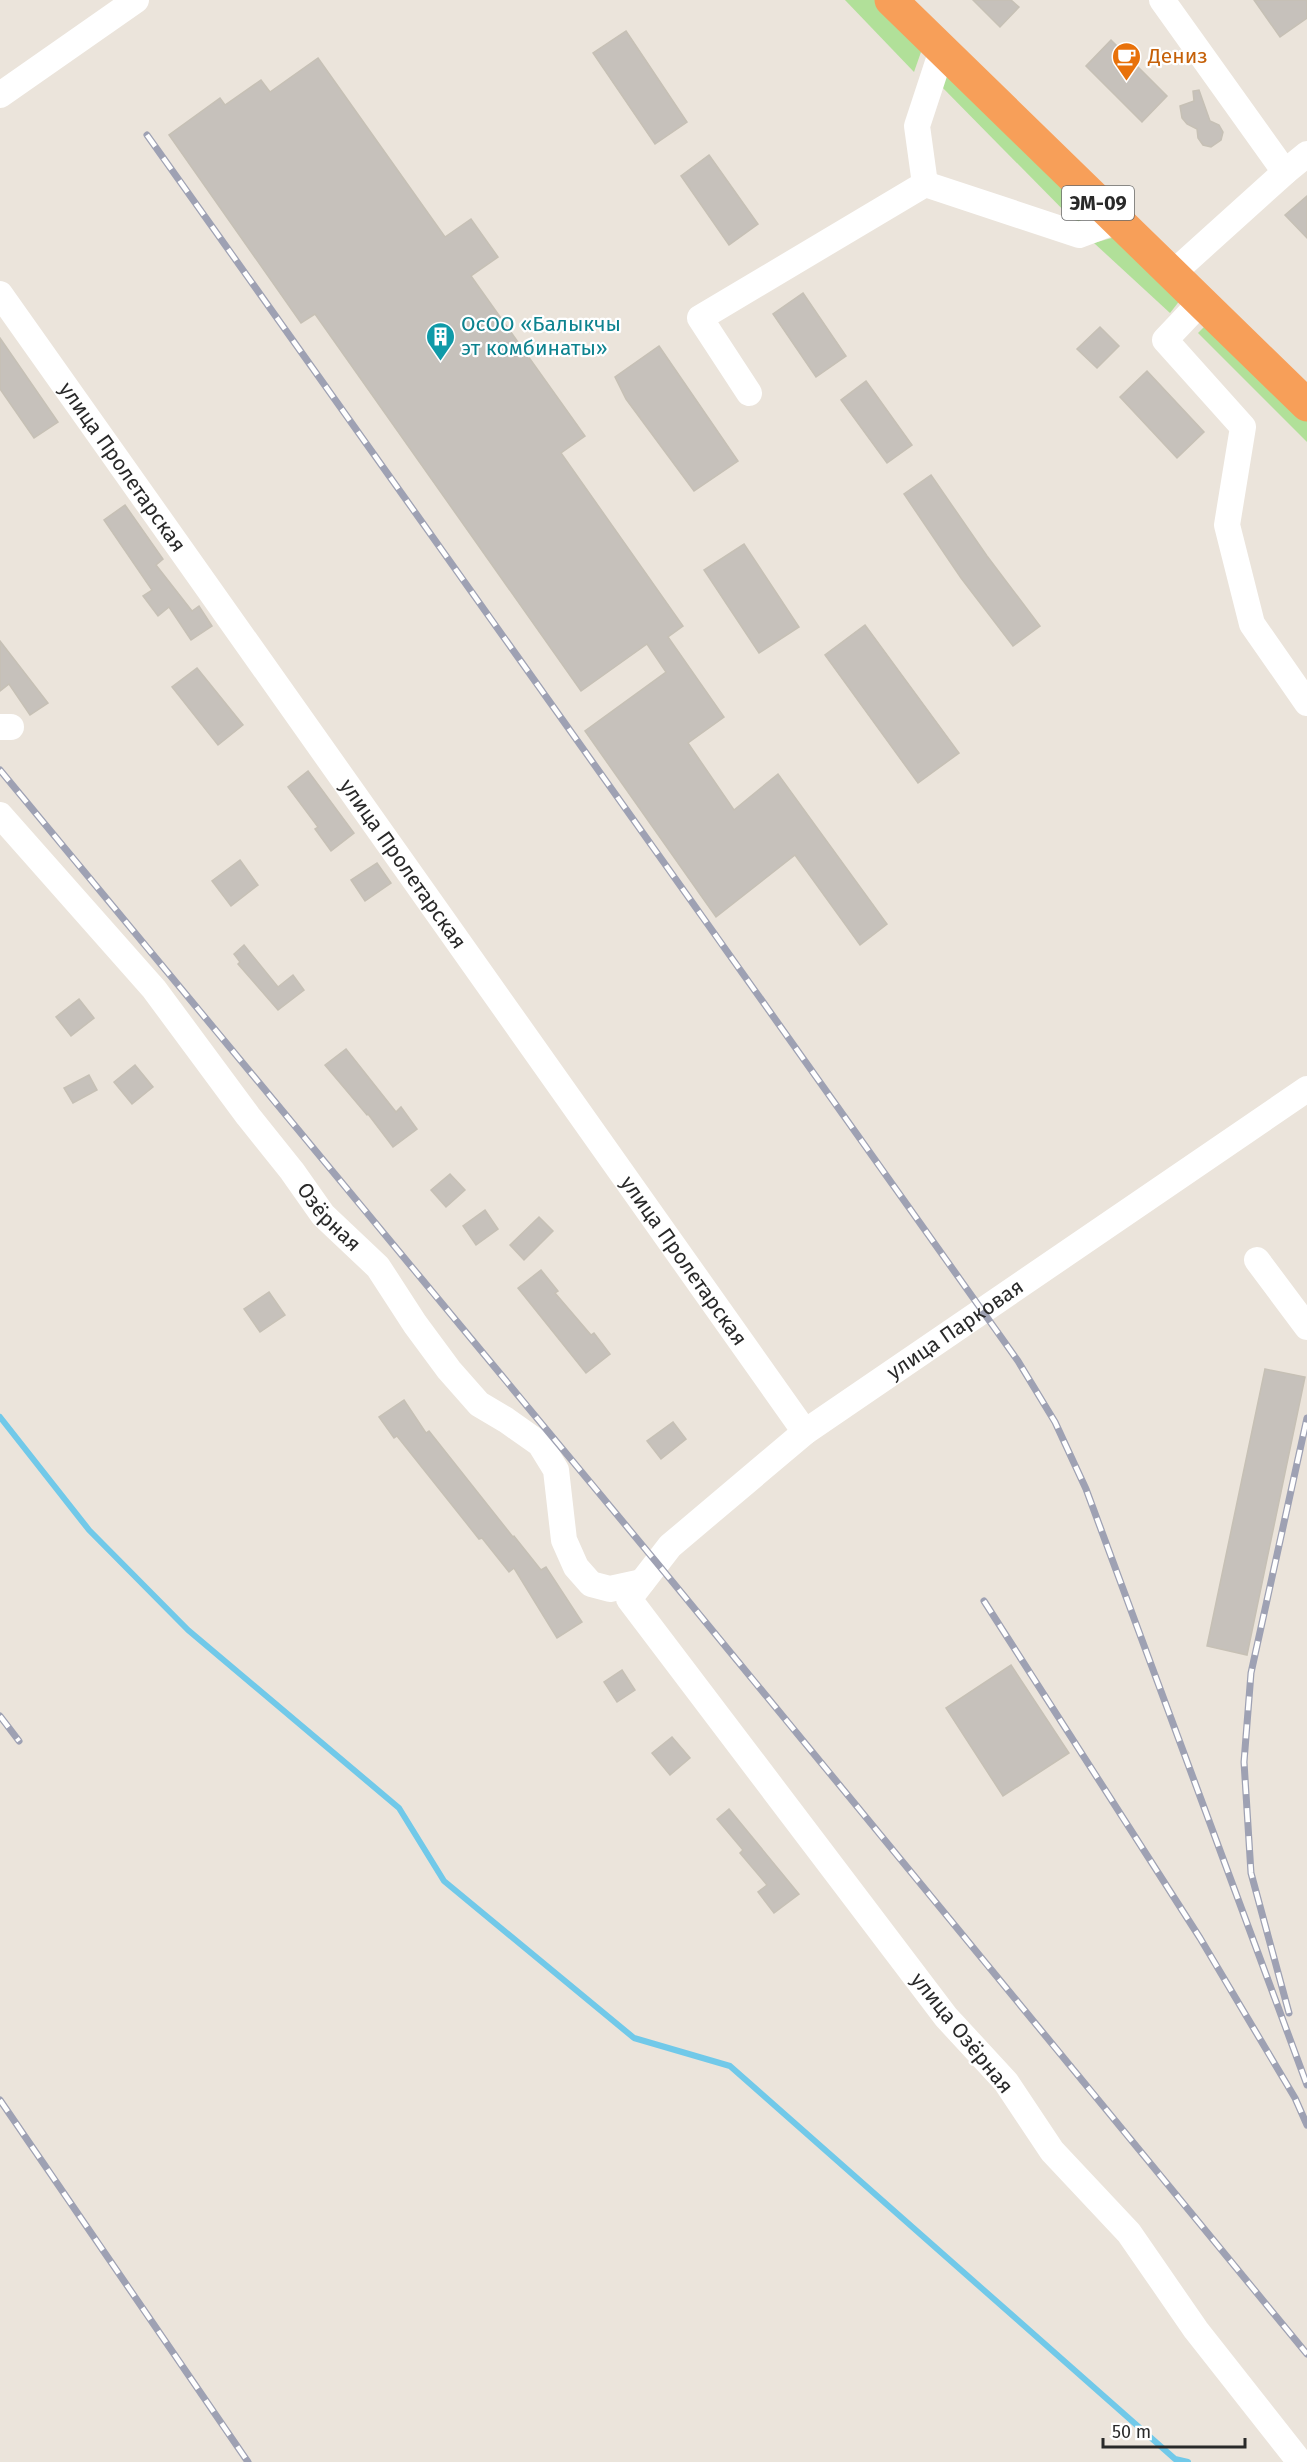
<svg xmlns="http://www.w3.org/2000/svg" width="1307" height="2462" viewBox="0 0 1307 2462" font-family="'Fira Sans',sans-serif">
	<style>
		.green { fill: #b1e099 }
		.lines { fill: none; stroke-linecap: round; stroke-linejoin: round }
		.stream { stroke: #71c9e9; stroke-width: 6 }
		.building { fill: #c6c1bb; stroke: #c6c0b5; stroke-width: 1.5 }
		.minor { stroke: #fff; stroke-width: 26 }
		.highway { stroke: #f79f59; stroke-width: 33 }
		.rail-casing { stroke: #9ea1b3; stroke-width: 7 }
		.rail { stroke: #fff; stroke-width: 4.5; stroke-dasharray: 14; stroke-linecap: butt }
		.labels { text-anchor: middle; dominant-baseline: central; stroke-width: 4.5; stroke-linejoin: round; paint-order: stroke }
		.shield { fill: #fff; stroke: #696969; stroke-width: 1.5 }
		.shield-label { font-size: 20px; font-weight: bold; fill: #292929 }
		.food-label { font-size: 21px; fill: #c56008; stroke: #fff; text-anchor: start }
		.culture-label { font-size: 21px; fill: #0d838f; stroke: #fff; text-anchor: start }
		.street-label { font-size: 21px; fill: #292929; stroke: #fff }
	</style>
	<rect width="100%" height="100%" fill="#ebe4db"/>
	<g class="green">
		<path d="M845,0H891L927,35L914,72Z"/>
		<path d="M956,64L1102,207L1079,226L938,83Z"/>
		<path d="M1129,233L1188,290L1170,313L1094,243Z"/>
		<path d="M1215,316L1307,405V442L1198,333Z"/>
	</g>
	<g class="lines">
		<path class="stream" d="M0,1417L89,1530L188,1630L399,1808L444,1881L634,2038L730,2066L1175,2459L1188,2462"/>
	</g>
	<g class="building">
		<path d="M973,0H1011L1019,7L1000,27Z"/>
		<path d="M1254,0H1307V18L1280,37Z"/>
		<path d="M626,31L687,122L655,144L593,53Z"/>
		<path d="M1111,40L1167,96L1142,122L1086,66Z"/>
		<path d="M318,58L445,237L471,219L498,257L471,276L585,436L561,453L683,626L668,637L724,717L688,743L734,810L778,774L887,924L860,945L795,855L716,917L585,731L666,672L647,644L581,691L315,314L301,323L169,135L220,98L225,105L261,80L270,92Z"/>
		<path d="M1199,90L1210,121L1219,125L1223,132L1221,140L1211,147L1203,145L1198,138L1197,129L1187,124L1182,118L1180,106L1194,101L1193,91Z"/>
		<path d="M709,155L758,224L729,245L681,176Z"/>
		<path d="M1307,196V238L1285,215Z"/>
		<path d="M803,293L846,356L816,377L773,314Z"/>
		<path d="M1100,327L1119,346L1097,368L1077,349Z"/>
		<path d="M0,338L58,422L34,438L0,389Z"/>
		<path d="M659,346L738,461L694,491L626,399L615,377Z"/>
		<path d="M1147,371L1204,432L1177,458L1120,397Z"/>
		<path d="M866,381L912,445L887,463L841,400Z"/>
		<path d="M931,475L987,556L1040,626L1013,646L961,578L904,494Z"/>
		<path d="M125,505L163,559L156,565L192,611L199,606L212,626L191,640L169,607L158,616L143,596L152,590L104,520Z"/>
		<path d="M744,544L799,627L759,653L704,570Z"/>
		<path d="M865,625L959,753L918,783L825,655Z"/>
		<path d="M0,641L48,703L30,715L9,684L0,691Z"/>
		<path d="M197,668L243,725L218,745L172,687Z"/>
		<path d="M308,771L354,833L331,851L315,829L318,827L288,787Z"/>
		<path d="M240,860L258,885L231,906L212,881Z"/>
		<path d="M377,863L391,883L365,901L351,880Z"/>
		<path d="M244,945L278,987L293,975L304,990L278,1010L238,964L240,962L234,954Z"/>
		<path d="M79,999L94,1018L71,1036L56,1017Z"/>
		<path d="M346,1049L396,1112L401,1107L417,1129L393,1147L368,1114L367,1115L325,1065Z"/>
		<path d="M135,1065L153,1087L132,1104L114,1082Z"/>
		<path d="M89,1075L97,1090L73,1103L64,1088Z"/>
		<path d="M450,1174L465,1190L446,1207L431,1190Z"/>
		<path d="M485,1210L498,1229L476,1245L463,1226Z"/>
		<path d="M539,1217L553,1231L524,1260L510,1245Z"/>
		<path d="M541,1270L558,1291L555,1293L591,1335L594,1333L610,1354L586,1373L518,1288Z"/>
		<path d="M269,1292L285,1315L260,1332L244,1309Z"/>
		<path d="M1265,1369L1305,1377L1247,1655L1207,1646Z"/>
		<path d="M404,1400L426,1433L429,1431L513,1537L514,1536L541,1570L546,1567L582,1622L557,1638L514,1568L509,1572L482,1538L479,1539L397,1436L394,1438L379,1417Z"/>
		<path d="M673,1422L686,1439L661,1459L647,1441Z"/>
		<path d="M1011,1665L1069,1753L1003,1796L946,1708Z"/>
		<path d="M622,1670L635,1690L617,1702L604,1682Z"/>
		<path d="M672,1737L690,1758L670,1775L652,1753Z"/>
		<path d="M729,1809L799,1894L774,1913L758,1892L767,1885L740,1853L743,1850L717,1819Z"/>
	</g>
	<g class="lines">
		<g class="minor">
			<path d="M1162,0L1285,172"/>
			<path d="M0,95L136,0"/>
			<path d="M925,184L917,126L942,50"/>
			<path d="M1172,274L1285,172L1307,154"/>
			<path id="s1" d="M0,294L805,1432"/>
			<path d="M1201,302L1165,340L1243,427L1227,525L1252,624L1307,703"/>
			<path d="M749,393L700,318L925,184L1079,235L1116,221"/>
			<path d="M0,727H11"/>
			<path id="s2" d="M0,815L154,989L248,1116L292,1171L323,1215L378,1267L415,1324L449,1370L479,1404L506,1420L540,1444L556,1470L564,1540L576,1567L591,1584L610,1589L642,1582"/>
			<path d="M1257,1260L1307,1327"/>
			<path id="s3" d="M1300,2462L1196,2330L1129,2233L1052,2151L1006,2082L946,2017L629,1599L670,1546L805,1432L1307,1089"/>
		</g>
		<path class="highway" d="M891,0L1307,405"/>
		<defs>
			<g id="rail">
				<path d="M147,135L1018,1361L1055,1422L1086,1489L1307,2085"/>
				<path d="M0,770L657,1563L1307,2354"/>
				<path d="M984,1601L1200,1938L1295,2098L1307,2125"/>
				<path d="M0,1716L19,1741"/>
				<path d="M1289,2013L1251,1873L1244,1762L1251,1673L1307,1418"/>
				<path d="M0,2100L248,2462"/>
			</g>
		</defs>
		<use href="#rail" class="rail-casing"/>
		<use href="#rail" class="rail"/>
	</g>
	<defs>
		<symbol id="cafe-pin" viewBox="-11 -11 22 30"><path d="M0 17L-7.5 6A9.5 9.5 0 1 1 7.5 6Z" fill="#e8710a" stroke="#fff"/><path d="M-5.5-4.5H6V0H3Q3 3.5 0 3.5H-2.5Q-5.5 3.5-5.5 0ZM3-3.2v2h1.7v-2ZM-6 4.5H4V6H-6Z" fill="#fff"/></symbol>
		<symbol id="building-pin" viewBox="-11 -11 22 30"><path d="M0 17L-7.5 6A9.5 9.5 0 1 1 7.5 6Z" fill="#0f9aa8" stroke="#fff"/><path d="M-4-6H4V6H1V3H-1V6H-4ZM-2.5-4.3h1.7v1.8h-1.7ZM.8-4.3h1.7v1.8H.8ZM-2.5-1h1.7V.8h-1.7ZM.8-1h1.7V.8H.8Z" fill="#fff"/></symbol>
	</defs>
	<g fill-rule="evenodd">
		<use href="#cafe-pin" x="1110" y="40" width="33" height="45"/>
		<use href="#building-pin" x="424" y="320" width="33" height="45"/>
	</g>
	<g class="labels">
		<rect class="shield" x="1062" y="186" width="72" height="34" rx="4.5"/>
		<g class="shield-label">
			<text x="1098" y="203">ЭМ-09</text>
		</g>
		<g class="food-label">
			<text x="1148" y="56">Дениз</text>
		</g>
		<g class="culture-label">
			<text x="461" y="324">ОсОО «Балыкчы<tspan x="461" dy="24">эт комбинаты»</tspan></text>
		</g>
		<g class="street-label">
			<text stroke="none"><textPath href="#s1" startOffset="212">улица Пролетарская</textPath></text>
			<text stroke="none"><textPath href="#s1" startOffset="698">улица Пролетарская</textPath></text>
			<text stroke="none"><textPath href="#s2" startOffset="520">Озёрная</textPath></text>
			<text stroke="none"><textPath href="#s1" startOffset="1184">улица Пролетарская</textPath></text>
			<text stroke="none"><textPath href="#s3" startOffset="1520">улица Парковая</textPath></text>
			<text transform="translate(962 2033) rotate(51)">улица Озёрная</text>
		</g>
	</g>
	<path d="M1103 2438v9h142v-9" fill="none" stroke="#292929" stroke-width="3"/>
	<text x="1112" y="2438" font-size="18" fill="#292929" stroke="#ffffff" stroke-width="4.5" paint-order="stroke">50 m</text>
</svg>
